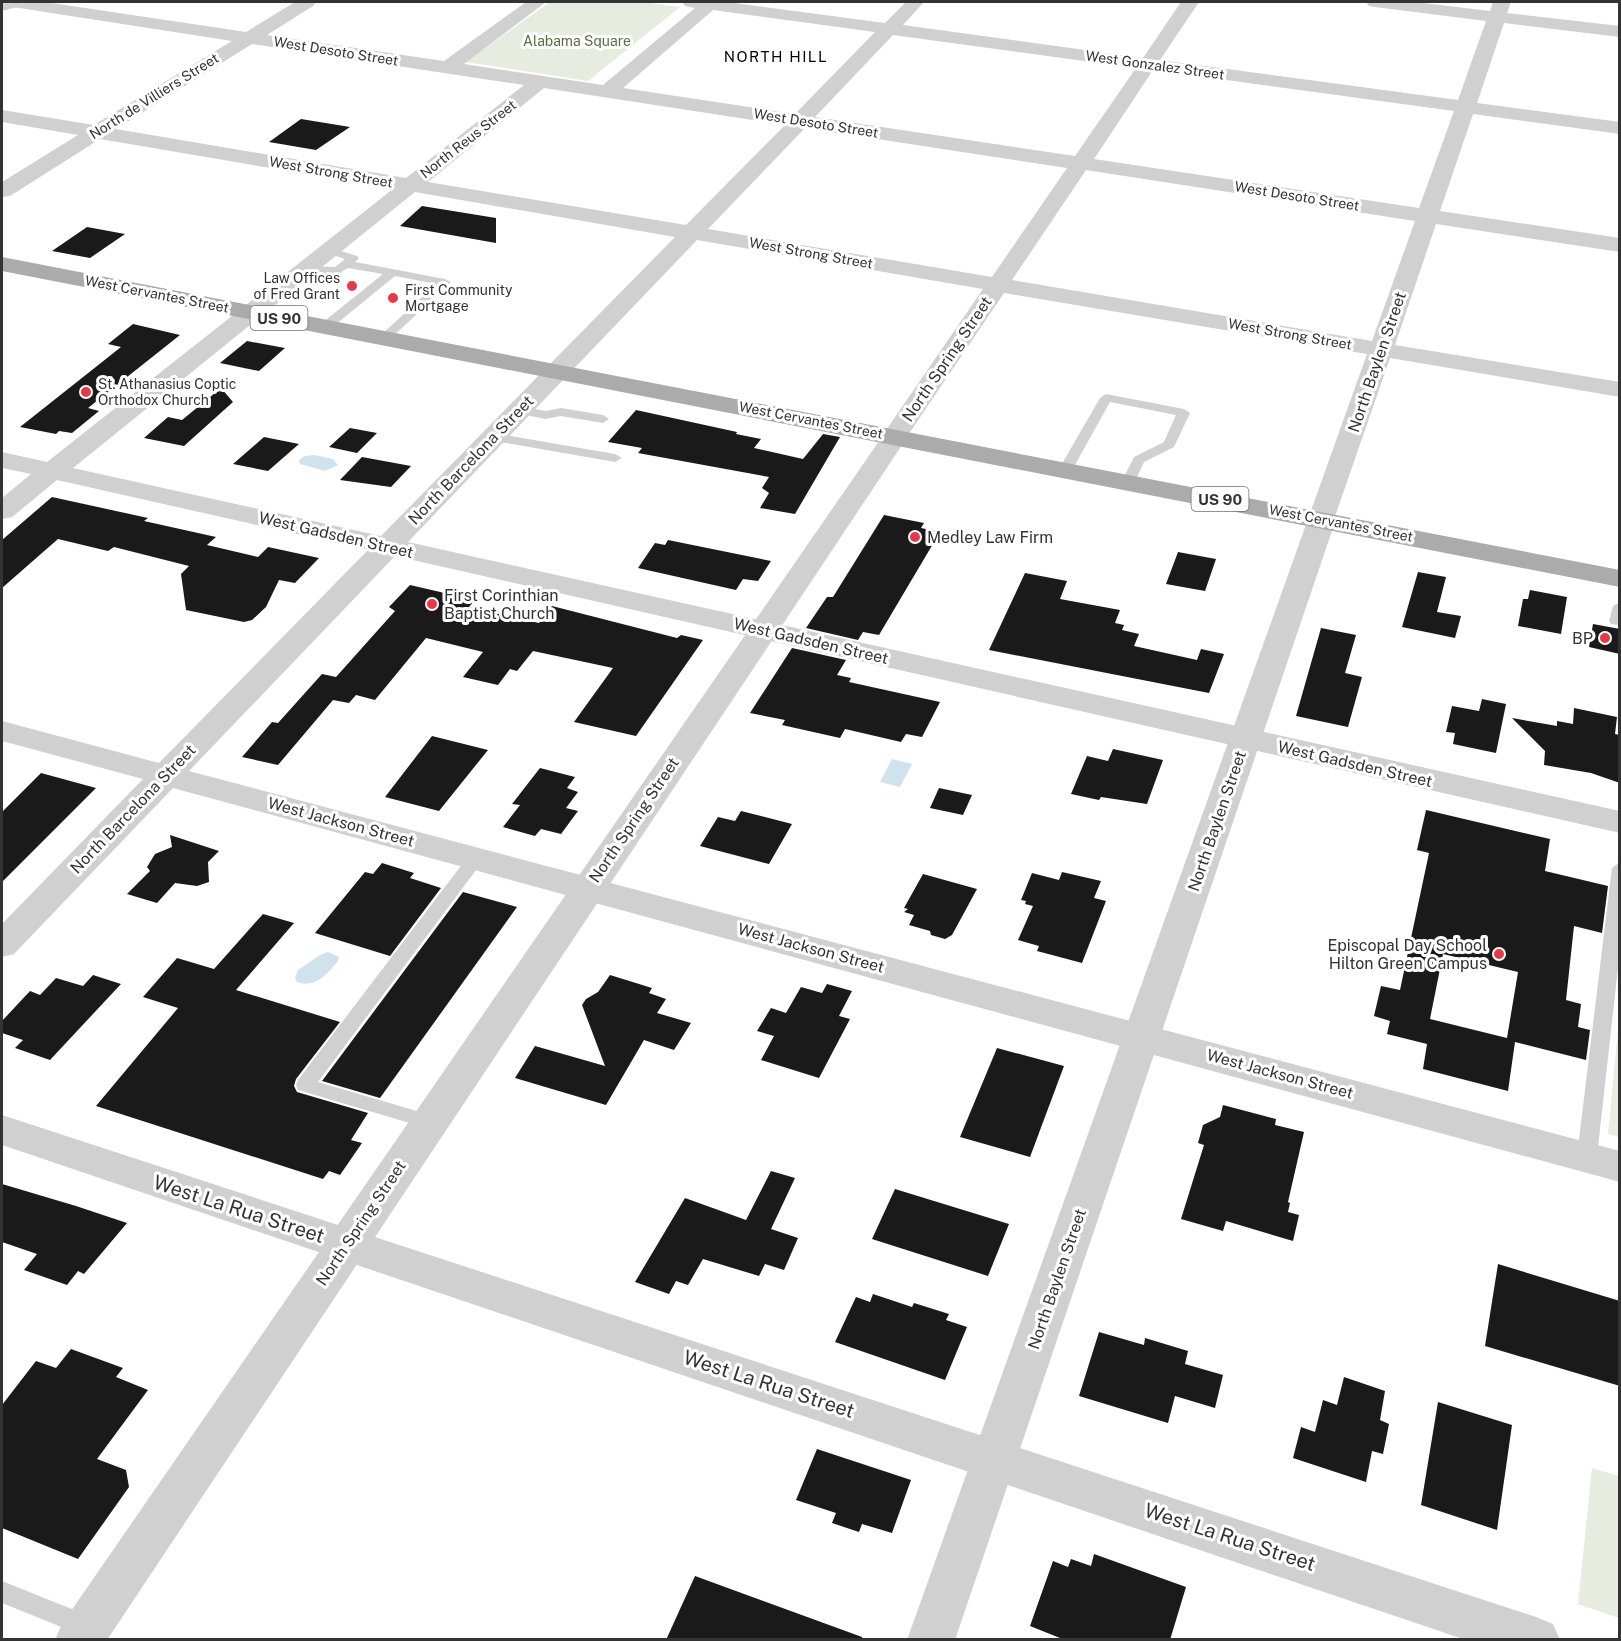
<svg xmlns="http://www.w3.org/2000/svg" width="1621" height="1641" viewBox="0 0 1621 1641" font-family="'Public Sans',sans-serif">
	<style>
		.green { fill: #e6ecdf }
		.water { fill: #cfe2ee }
		.building { fill: #1a1a1a; fill-rule: evenodd }
		.lines { fill: none; stroke-linecap: round; stroke-linejoin: round }
		.service { fill: #d0d0d0; fill-rule: evenodd }
		.minor { fill: #d0d0d0; fill-rule: evenodd }
		.tertiary { fill: #d0d0d0; fill-rule: evenodd }
		.primary { fill: #ababab; fill-rule: evenodd }
		.poi-dot { fill: #e63946; stroke: #fff; stroke-width: 2 }
		.labels { text-anchor: middle; dominant-baseline: central; stroke-width: 6; stroke-linejoin: round; paint-order: stroke }
		.far-park-label { font-size: 14px; fill: #56703f; stroke: #fff }
		.far-street-label { font-size: 14px; fill: #333; stroke: #fff }
		.far-poi-label { font-size: 14px; fill: #333; stroke: #fff; text-anchor: start }
		.far-neighbourhood-label { font-size: 15px; letter-spacing: 1.5px; fill: #000; stroke: #fff }
		.shield { fill: #fff; stroke: #707070; stroke-width: 1.5 }
		.shield-label { font-size: 15px; font-weight: bold; fill: #333 }
		.street-label { font-size: 16px; fill: #333; stroke: #fff }
		.poi-label { font-size: 16px; fill: #333; stroke: #fff; text-anchor: start }
		.near-street-label { font-size: 20px; fill: #333; stroke: #fff }
	</style>
	<rect width="100%" height="100%" fill="#fff"/>
	<g class="green">
		<path d="M550,2H643L680,7L588,81L466,62Z"/>
		<path d="M1619,1020V1137L1608,1134Z"/>
		<path d="M1592,1468L1619,1476V1618L1578,1604Z"/>
	</g>
	<g class="water">
		<path d="M315,455L333,459L338,465L325,471L300,464L299,460L305,456Z"/>
		<path d="M892,759L912,764L900,787L880,782Z"/>
		<path d="M328,952L339,957L338,961C326,975 316,988 297,982L295,978L298,970C307,965 318,954 328,952Z"/>
	</g>
	<g class="building">
		<path d="M301,119L350,127L316,150L269,142Z"/>
		<path d="M422,206L496,218V243L400,226Z"/>
		<path d="M87,227L125,234L90,258L52,251Z"/>
		<path d="M133,324L180,335L88,408L99,411L72,433L59,431L56,434L20,427L121,347L108,344Z"/>
		<path d="M247,341L285,348L259,371L220,363Z"/>
		<path d="M221,388L233,402L184,446L144,438L168,417L182,420Z"/>
		<path d="M636,410L737,432L736,434L761,439L754,448L803,459L823,434L840,437L795,514L760,508L769,493L762,488L769,477L638,453L642,448L608,442Z"/>
		<path d="M350,428L377,433L357,453L329,447Z"/>
		<path d="M264,437L299,444L268,471L233,464Z"/>
		<path d="M362,457L411,466L391,487L340,480Z"/>
		<path d="M52,497L148,518L144,521L216,537L207,545L258,557L268,547L319,558L295,583L279,580L266,607L252,620L244,622L186,610L181,574L189,566L114,547L108,551L58,539L2,588V540Z"/>
		<path d="M884,515L924,523L921,528L940,532L879,635L863,632L858,640L806,628L827,597H833Z"/>
		<path d="M668,540L771,561L758,581L743,579L736,590L638,568L655,543L665,545Z"/>
		<path d="M1178,552L1216,559L1205,591L1166,584Z"/>
		<path d="M1418,572L1446,577L1437,612L1461,616L1455,638L1402,627Z"/>
		<path d="M1025,573L1067,581L1060,599L1120,610L1115,623L1124,625L1122,630L1139,634L1134,646L1197,660L1201,649L1224,654L1209,693L989,650Z"/>
		<path d="M410,585L475,600L469,607L539,623L552,606L677,638L681,635L703,640L636,736L574,722L613,668L533,651L517,671L510,669L498,685L463,677L483,652L426,638L375,700L356,695L349,703L333,700L278,765L242,757L272,722L278,723L322,674L336,677L395,611L389,607Z"/>
		<path d="M1530,590L1567,597L1561,634L1518,626L1523,599H1528Z"/>
		<path d="M1593,624L1620,629V654L1589,647Z"/>
		<path d="M1321,628L1356,635L1345,673L1362,677L1348,727L1296,716Z"/>
		<path d="M792,648L846,660L837,675L851,678L849,682L940,702L922,737L906,734L901,742L845,729L840,738L782,725L785,720L750,713Z"/>
		<path d="M1482,699L1506,704L1496,753L1453,744L1455,733L1446,732L1452,706L1479,711Z"/>
		<path d="M1574,708L1617,717L1615,734L1620,735V783L1591,773L1544,765L1545,751L1512,718L1557,726V721L1573,724Z"/>
		<path d="M432,736L488,750L439,811L385,797Z"/>
		<path d="M1113,749L1163,760L1147,804L1101,797L1099,800L1071,794L1087,756L1108,761Z"/>
		<path d="M540,768L575,777L567,788L578,792L566,808L578,811L561,834L541,829L535,836L503,827L520,805L512,804Z"/>
		<path d="M41,773L96,788L2,882V812Z"/>
		<path d="M939,788L972,795L963,815L930,808Z"/>
		<path d="M1426,810L1550,839L1545,871L1608,886L1602,933L1574,926L1566,1000L1581,1004L1578,1027L1590,1030L1586,1060L1515,1042L1508,1091L1423,1069L1427,1044L1387,1034L1390,1021L1374,1016L1381,986L1400,990L1429,853L1417,850ZM1443,954L1518,972L1507,1038L1430,1019Z"/>
		<path d="M741,811L792,824L769,864L700,846L718,817L735,821Z"/>
		<path d="M170,835L219,851L208,862L209,882L197,886L175,883L157,903L127,894L150,871L147,867L155,854L172,847Z"/>
		<path d="M382,863L414,873L410,878L441,888L390,956L315,933L365,872L373,874Z"/>
		<path d="M1062,872L1101,881L1094,898L1106,901L1082,963L1037,951L1039,946L1018,940L1033,906L1025,904L1026,901L1021,900L1032,873L1059,880Z"/>
		<path d="M923,874L977,889L952,935L945,939L931,935L930,931L909,925L914,915L904,912L908,909L904,908Z"/>
		<path d="M463,892L517,907L380,1098L322,1081Z"/>
		<path d="M263,914L294,923L236,990L340,1022L296,1079L294,1086L297,1092L368,1113L351,1140L362,1143L340,1175L329,1171L323,1179L96,1106L178,1008L143,997L177,958L214,969Z"/>
		<path d="M93,975L121,984L50,1060L15,1048L23,1040L2,1033V1021L30,991L40,995L56,978L83,986Z"/>
		<path d="M610,975L652,988L649,993L666,999L657,1013L691,1023L674,1050L644,1040L606,1105L515,1078L535,1046L605,1066L582,1005L586,999L598,992Z"/>
		<path d="M827,984L852,991L839,1016L850,1019L819,1078L761,1060L774,1036L757,1031L771,1008L786,1013L801,987L822,993Z"/>
		<path d="M997,1048L1064,1066L1030,1157L960,1137Z"/>
		<path d="M1223,1105L1276,1119L1275,1125L1304,1132L1288,1202L1290,1203L1288,1212L1299,1215L1293,1241L1226,1221L1223,1231L1181,1219L1204,1145L1198,1143L1203,1125L1220,1117Z"/>
		<path d="M771,1171L795,1178L771,1229L798,1238L784,1270L765,1264L759,1276L703,1259L688,1285L676,1281L669,1294L635,1282L685,1198L746,1220Z"/>
		<path d="M2,1184L76,1206L127,1223L84,1274L78,1271L67,1285L24,1270L37,1254L2,1242Z"/>
		<path d="M895,1189L1009,1224L988,1276L872,1239Z"/>
		<path d="M1498,1264L1620,1301V1386L1485,1346Z"/>
		<path d="M873,1294L912,1307L914,1303L949,1314L946,1320L967,1327L945,1380L835,1342L856,1297L870,1302Z"/>
		<path d="M1099,1332L1144,1345L1145,1338L1188,1351L1185,1364L1223,1375L1215,1408L1175,1396L1168,1423L1079,1396Z"/>
		<path d="M71,1349L123,1368L116,1377L148,1390L97,1459L126,1470L129,1487L78,1559L2,1528V1405L36,1361L56,1368Z"/>
		<path d="M1344,1377L1385,1391L1380,1420L1389,1424L1383,1454L1372,1451L1366,1482L1293,1458L1301,1427L1315,1432L1323,1400L1337,1405Z"/>
		<path d="M1438,1402L1512,1425L1497,1530L1421,1505Z"/>
		<path d="M817,1449L911,1480L892,1533L862,1524L859,1532L832,1523L836,1513L796,1500Z"/>
		<path d="M1094,1554L1186,1587L1170,1640H1065L1030,1626L1053,1561L1068,1567L1071,1559L1091,1566Z"/>
		<path d="M695,1576L862,1637V1640H666Z"/>
	</g>
	<g class="lines">
		<g class="service">
			<path d="M328,247L357,256L359,258L355,262L445,279L451,282L388,341L378,338L436,284L395,276L330,329H322V323L383,274L348,268L338,274L300,271V267L304,266L335,267L345,259L324,252V248Z"/>
			<path d="M1106,394L1184,409L1190,413L1174,447L1144,462L1134,484L1129,485L1122,481L1134,457L1164,442L1176,415L1110,402L1071,472L1066,473L1059,469L1100,398Z"/>
			<path d="M519,406L546,411L561,408L603,415L609,419L603,423L561,416L546,419L515,413V407Z"/>
			<path d="M494,433L615,454L622,458L615,462L489,440L488,437Z"/>
			<path d="M1620,602V625L1611,624L1609,621L1613,606Z"/>
			<path d="M476,852L482,854L484,858L482,862L318,1082L437,1117L440,1122L437,1127L430,1129L298,1090L296,1085L298,1080L470,854Z"/>
			<path d="M1620,862V950L1597,1156L1594,1161L1587,1164L1580,1161L1577,1156L1612,868Z"/>
			<path d="M2,1581L94,1618L98,1626L94,1634L86,1637L2,1603Z"/>
		</g>
		<g class="minor">
			<path d="M4,2H45L246,32L295,2H316L313,6L267,35L444,61L526,2H546L464,64L603,85L695,8L685,6L682,2H727L885,23L906,2H924L903,25L1143,58L1181,2H1199L1160,60L1458,100L1486,21L1375,7L1369,6L1366,2H1415L1490,11L1493,2H1511L1507,13L1620,26V37L1504,23L1477,103L1620,122V134L1473,114L1440,211L1620,238V252L1436,224L1395,345L1620,382V397L1390,358L1332,525L1322,527L1312,525L1308,519L1367,354L1004,293L904,441L895,444L886,441L882,436L983,289L697,240L408,542L1620,811V833L395,556L189,771L1620,1151V1182L173,788L14,954L2,957V924L143,779L2,741V721L159,763L368,550L57,480L12,517L2,519V498L31,474L2,468V452L47,462L393,189L100,139L10,196L2,197V182L78,135L2,122V110L94,125L232,41L13,7ZM713,10L875,32L795,114L623,88ZM893,35L1136,68L1075,156L815,117ZM252,44L524,85L406,178L116,129ZM1153,70L1454,111L1419,208L1094,159ZM544,88L785,125L686,225L428,182ZM805,128L1067,168L992,277L708,229ZM1086,170L1415,221L1372,341L1012,280ZM415,192L675,237L381,536L73,468Z"/>
			<path d="M2,1115L1536,1617L1553,1624L1560,1640H1466L2,1145Z"/>
		</g>
		<g class="tertiary">
			<path d="M2,2H24L21,6L2,11Z"/>
			<path d="M895,428L904,431L908,436L107,1640H55L62,1624L886,431Z"/>
			<path d="M1322,511L1332,513L1336,519L955,1640H907L1308,519L1312,513Z"/>
		</g>
		<path class="primary" d="M2,257L1620,570V587L2,271Z"/>
	</g>
	<g class="poi-dot">
		<circle cx="352" cy="286" r="6"/>
		<circle cx="393" cy="298" r="6"/>
		<circle cx="86" cy="392" r="6"/>
		<circle cx="915" cy="537" r="6"/>
		<circle cx="432" cy="604" r="6"/>
		<circle cx="1605" cy="638" r="6"/>
		<circle cx="1499" cy="954" r="6"/>
	</g>
	<g class="labels">
		<g class="far-park-label">
			<text x="577" y="41">Alabama Square</text>
		</g>
		<g class="far-street-label">
			<text transform="translate(336 51) rotate(9)">West Desoto Street</text>
			<text transform="translate(1155 65) rotate(8)">West Gonzalez Street</text>
			<text transform="translate(154 96) rotate(-32)">North de Villiers Street</text>
			<text transform="translate(816 123) rotate(9)">West Desoto Street</text>
			<text transform="translate(468 139) rotate(-38)">North Reus Street</text>
			<text transform="translate(331 172) rotate(10)">West Strong Street</text>
			<text transform="translate(1297 196) rotate(9)">West Desoto Street</text>
			<text transform="translate(811 253) rotate(10)">West Strong Street</text>
			<text transform="translate(157 294) rotate(11)">West Cervantes Street</text>
			<text transform="translate(1290 334) rotate(10)">West Strong Street</text>
			<text transform="translate(811 420) rotate(11)">West Cervantes Street</text>
			<text transform="translate(1341 523) rotate(11)">West Cervantes Street</text>
		</g>
		<g class="far-poi-label">
			<text x="340" y="278" text-anchor="end">Law Offices<tspan x="340" dy="16">of Fred Grant</tspan></text>
			<text x="405" y="290">First Community<tspan x="405" dy="16">Mortgage</tspan></text>
			<text x="98" y="384">St. Athanasius Coptic<tspan x="98" dy="16">Orthodox Church</tspan></text>
		</g>
		<g class="far-neighbourhood-label">
			<text x="776" y="56">NORTH HILL</text>
		</g>
		<g class="shield">
			<rect x="250.5" y="306" width="57" height="24" rx="4.5"/>
			<rect x="1191.5" y="487" width="57" height="24" rx="4.5"/>
		</g>
		<g class="shield-label">
			<text x="279" y="318">US 90</text>
			<text x="1220" y="499">US 90</text>
		</g>
		<g class="street-label">
			<text transform="translate(947 359) rotate(-56)">North Spring Street</text>
			<text transform="translate(1377 362) rotate(-71)">North Baylen Street</text>
			<text transform="translate(471 460) rotate(-46)">North Barcelona Street</text>
			<text transform="translate(336 535) rotate(13)">West Gadsden Street</text>
			<text transform="translate(811 641) rotate(13)">West Gadsden Street</text>
			<text transform="translate(1355 764) rotate(13)">West Gadsden Street</text>
			<text transform="translate(133 809) rotate(-46)">North Barcelona Street</text>
			<text transform="translate(634 820) rotate(-56)">North Spring Street</text>
			<text transform="translate(1217 821) rotate(-71)">North Baylen Street</text>
			<text transform="translate(341 822) rotate(15)">West Jackson Street</text>
			<text transform="translate(811 948) rotate(15)">West Jackson Street</text>
			<text transform="translate(1280 1074) rotate(15)">West Jackson Street</text>
			<text transform="translate(361 1223) rotate(-56)">North Spring Street</text>
			<text transform="translate(1057 1279) rotate(-71)">North Baylen Street</text>
		</g>
		<g class="poi-label">
			<text x="927" y="537">Medley Law Firm</text>
			<text x="444" y="595">First Corinthian<tspan x="444" dy="18">Baptist Church</tspan></text>
			<text x="1593" y="638" text-anchor="end">BP</text>
			<text x="1487" y="945" text-anchor="end">Episcopal Day School<tspan x="1487" dy="18">Hilton Green Campus</tspan></text>
		</g>
		<g class="near-street-label">
			<text transform="translate(239 1209) rotate(18)">West La Rua Street</text>
			<text transform="translate(769 1384) rotate(18)">West La Rua Street</text>
			<text transform="translate(1230 1537) rotate(18)">West La Rua Street</text>
		</g>
	</g>
	<rect width="1621" height="1641" fill="none" stroke="#333333" stroke-width="6"/>
</svg>
